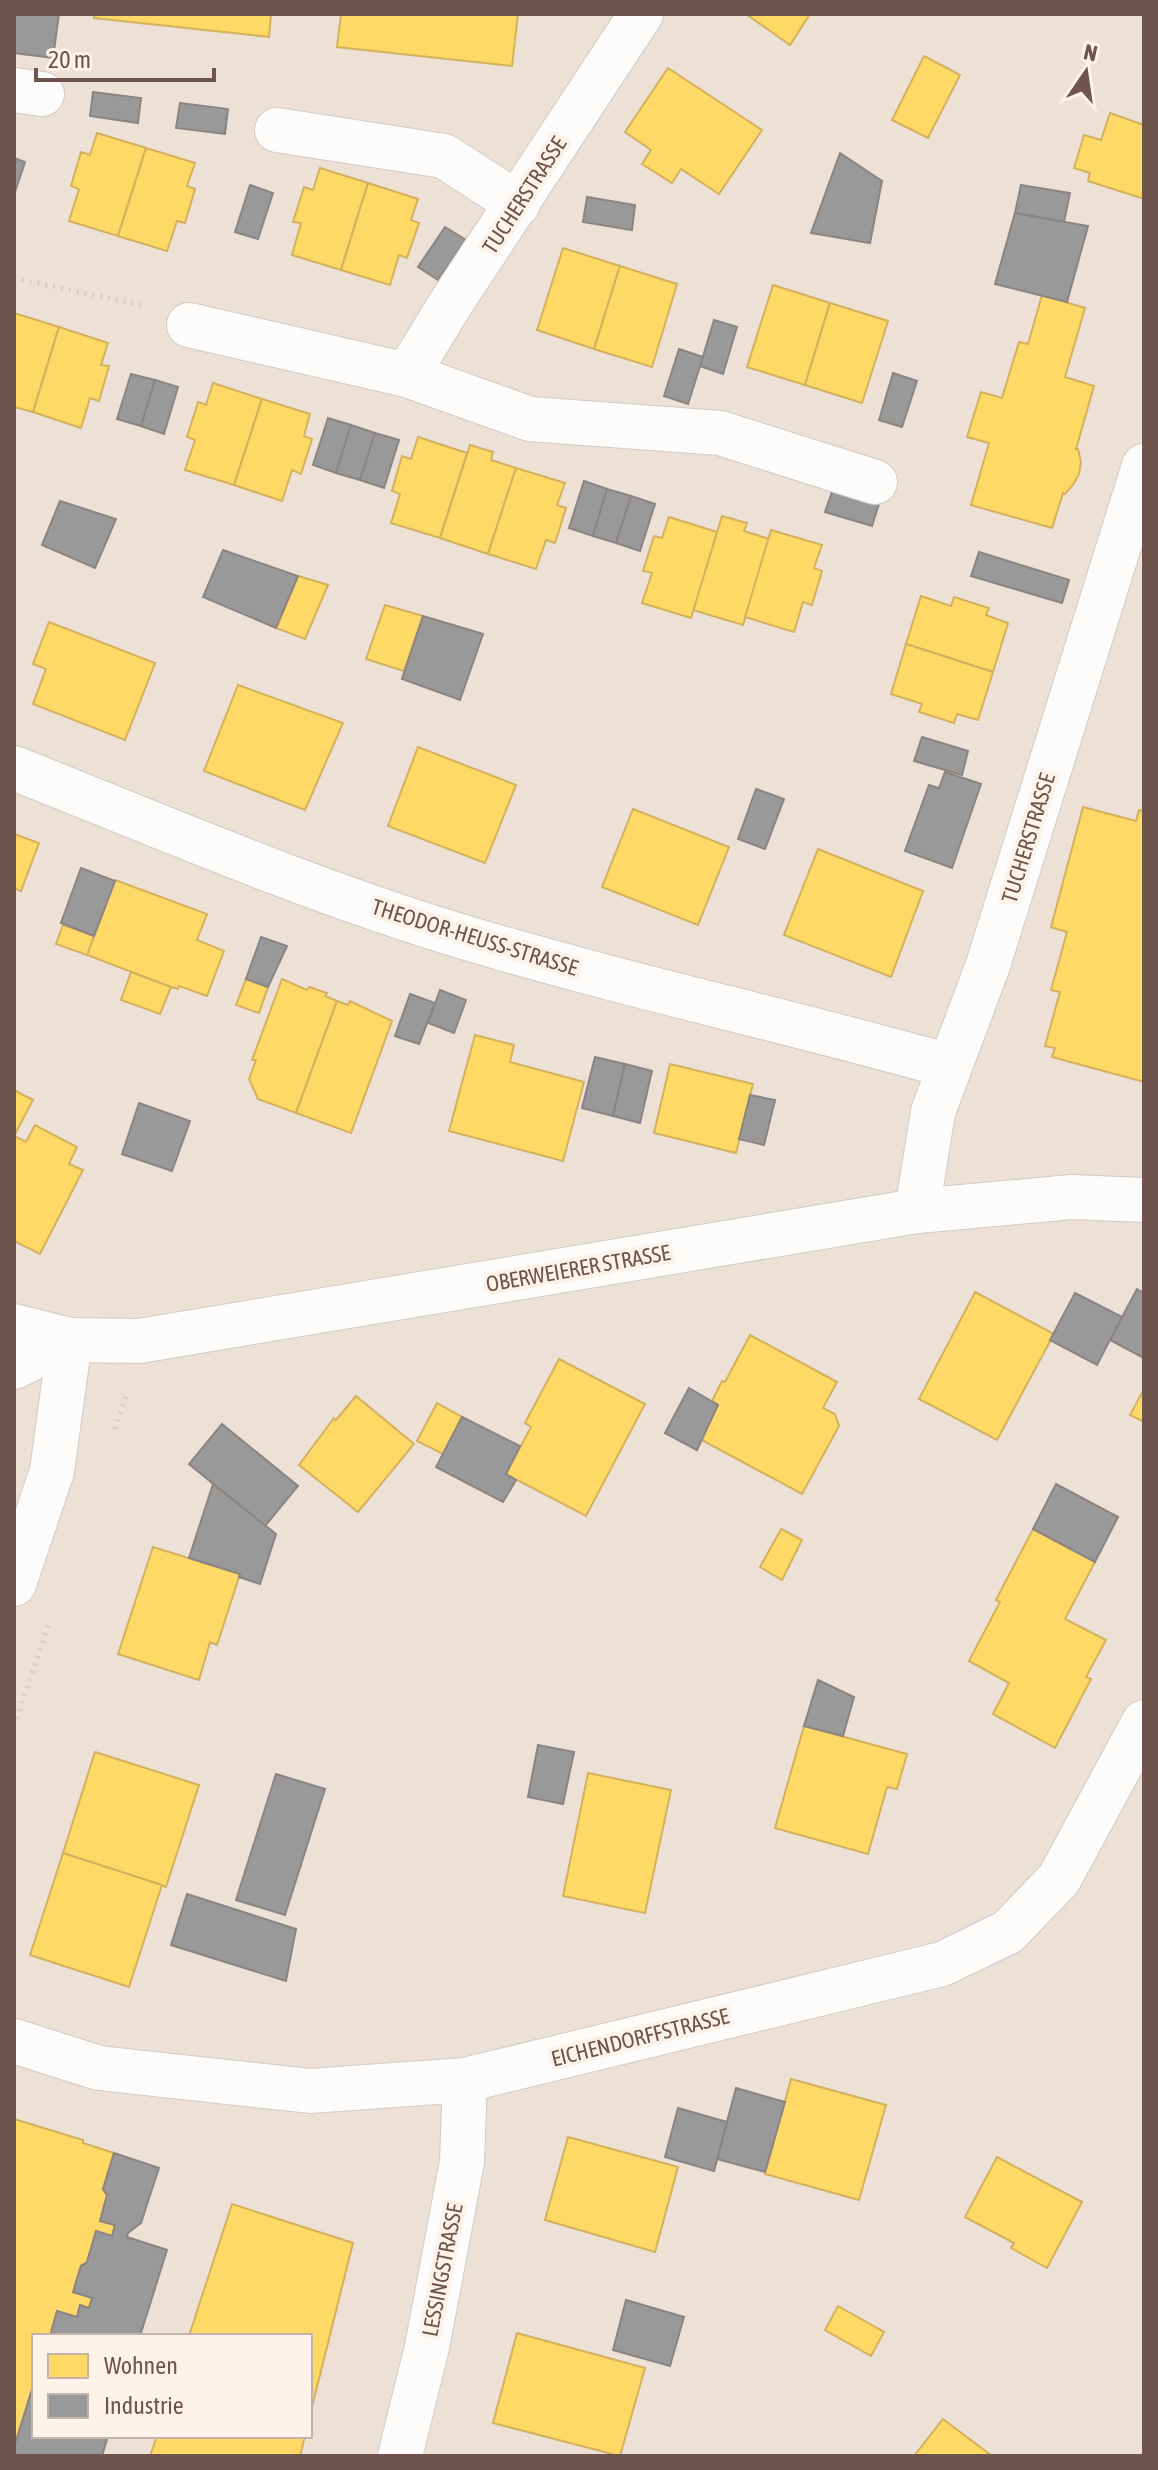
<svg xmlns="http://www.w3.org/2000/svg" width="1158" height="2470" viewBox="0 0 1158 2470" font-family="'Asap Condensed',sans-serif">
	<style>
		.residential { fill: #ede0d5; fill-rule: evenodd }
		.homes { fill: #ffd966; stroke: #d4b15e; stroke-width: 2 }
		.industry { fill: #999; stroke: #8c8482; stroke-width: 2 }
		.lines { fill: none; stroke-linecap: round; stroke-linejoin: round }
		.minor-casing { stroke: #d2cbc6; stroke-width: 46 }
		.path { stroke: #d6cdc9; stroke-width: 5; stroke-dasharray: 2 6; stroke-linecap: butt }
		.minor { stroke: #fdfcfb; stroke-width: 44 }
		.labels { text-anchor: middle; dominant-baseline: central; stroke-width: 8; stroke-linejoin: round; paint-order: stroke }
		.street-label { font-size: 22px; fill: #6e544b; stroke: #fdf2e8 }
	</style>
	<rect width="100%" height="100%" fill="#f4eee7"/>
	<path class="residential" d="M14,14H1144V2456H14ZM34,2336H310V2436H34Z"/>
	<g class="homes">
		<path d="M94,14H271L269,37L94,18Z"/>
		<path d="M341,14H518L512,66L337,47Z"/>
		<path d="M746,14H810L790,45Z"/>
		<path d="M924,56L960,75L928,138L892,120Z"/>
		<path d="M668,68L762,130L719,194L681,169L672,183L642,164L651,150L625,132Z"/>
		<path d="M1110,113L1144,125V199L1088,181L1090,173L1074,168L1084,135L1101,140Z"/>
		<path d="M97,133L146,148L118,236L69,221L79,189L71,186L81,152L90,155Z"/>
		<path d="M146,148L195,163L187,186L195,189L185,223L177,221L167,251L118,236Z"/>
		<path d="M320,168L368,183L341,270L292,255L301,223L293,222L304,187L313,190Z"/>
		<path d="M368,183L418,199L411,220L419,223L407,258L399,255L390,285L341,270Z"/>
		<path d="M563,248L620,266L594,349L537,330Z"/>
		<path d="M620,266L677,284L652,367L594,349Z"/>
		<path d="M773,285L830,303L805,385L747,367Z"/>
		<path d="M1042,295L1085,308L1065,377L1094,386L1076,449H1078L1081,462L1079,474L1073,485L1065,494L1063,493L1052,528L971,505L989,443L967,437L981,392L1002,398L1019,342L1028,344Z"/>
		<path d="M830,303L888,321L862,403L805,385Z"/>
		<path d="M14,313L59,327L33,412L14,407Z"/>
		<path d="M59,327L108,343L101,365L109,366L99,401L90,398L81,428L33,412Z"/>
		<path d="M213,383L262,399L234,485L185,470L195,440L187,437L198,402L206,405Z"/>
		<path d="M262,399L310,414L304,436L312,439L301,474L292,470L282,501L234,485Z"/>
		<path d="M418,437L467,453L440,538L391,523L400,494L392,491L402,456L411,459Z"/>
		<path d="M470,445L493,452L491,460L516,468L488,554L440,538Z"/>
		<path d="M516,468L565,483L557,505L566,508L555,543L546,540L536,569L488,554Z"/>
		<path d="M722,516L747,523L744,531L769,539L743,625L693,610Z"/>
		<path d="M669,517L717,532L691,618L642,603L652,573L643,571L654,536L662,538Z"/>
		<path d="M771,530L822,545L814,568L822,571L812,605L803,602L794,632L745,617Z"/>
		<path d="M298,576L328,585L305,639L276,628Z"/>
		<path d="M921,596L951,606L954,597L989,608L986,615L1008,623L993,672L906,644Z"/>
		<path d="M385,605L423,616L404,671L366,659Z"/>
		<path d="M49,622L155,663L125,740L33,704L46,669L33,664Z"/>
		<path d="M906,644L993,672L978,720L957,714L954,723L919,712L922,704L891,694Z"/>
		<path d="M238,685L343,723L305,810L204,771Z"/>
		<path d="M418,747L516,785L485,863L388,826Z"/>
		<path d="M1083,807L1136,821L1139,810L1144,811V1082L1052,1057L1055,1048L1045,1046L1060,992L1051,990L1067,932L1051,927Z"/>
		<path d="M633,809L729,847L698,925L602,887Z"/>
		<path d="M14,834L39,843L21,891L14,888Z"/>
		<path d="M818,849L923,891L891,977L784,935Z"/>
		<path d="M115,880L207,914L197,940L224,951L207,996L179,986L178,989L171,987L87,955Z"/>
		<path d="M63,925L94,936L87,955L56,944Z"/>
		<path d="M131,972L171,987L160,1014L121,1000Z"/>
		<path d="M246,979L268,987L259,1013L236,1005Z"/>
		<path d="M282,979L307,990L309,987L327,993L325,996L337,1001L296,1113L258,1099L249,1079L256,1060H252Z"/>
		<path d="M337,1001L348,1005L350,1001L392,1021L351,1133L296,1113Z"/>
		<path d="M475,1035L514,1045L510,1062L584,1082L563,1161L449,1131Z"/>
		<path d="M670,1064L753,1084L736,1153L654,1133Z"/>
		<path d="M14,1090L33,1100L14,1136L26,1142L35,1125L77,1147L69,1164L83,1170L40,1254L14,1241Z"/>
		<path d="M975,1292L1054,1334L997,1440L919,1399Z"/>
		<path d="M750,1335L837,1382L823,1408L835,1414L839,1426L802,1494L700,1439L718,1405L712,1401L722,1381L725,1382Z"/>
		<path d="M559,1359L645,1404L586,1516L506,1474L531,1427L525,1423Z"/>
		<path d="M1144,1389V1422L1130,1415Z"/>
		<path d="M356,1396L414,1444L358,1512L299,1465L334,1418L336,1420Z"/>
		<path d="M437,1403L462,1417L443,1454L417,1441Z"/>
		<path d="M781,1529L802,1540L782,1580L760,1567Z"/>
		<path d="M1033,1529L1095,1562L1065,1619L1106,1640L1086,1677L1091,1679L1055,1748L993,1714L1009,1683L969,1661L1000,1602L996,1600Z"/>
		<path d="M153,1547L240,1574L217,1645L210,1642L199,1680L118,1654Z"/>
		<path d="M804,1726L907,1754L897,1789L887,1787L868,1854L775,1828Z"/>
		<path d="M95,1752L199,1785L166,1887L63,1853Z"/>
		<path d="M588,1773L671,1790L645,1913L563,1896Z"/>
		<path d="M63,1853L162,1885L129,1987L30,1955Z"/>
		<path d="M791,2079L886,2105L859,2200L765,2174Z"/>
		<path d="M14,2119L83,2140V2143L114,2153L103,2189L107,2195L100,2221L115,2225L112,2236L96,2231L87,2262L81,2266L73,2292L92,2298L89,2308L80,2305L77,2317L57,2311L50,2336H34V2383L15,2447Z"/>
		<path d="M568,2137L678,2167L655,2252L545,2220Z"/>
		<path d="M997,2157L1082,2202L1047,2268L1011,2248L1014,2243L965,2217Z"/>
		<path d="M232,2204L353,2243L310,2415V2336H189Z"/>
		<path d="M838,2306L884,2332L871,2356L825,2330Z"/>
		<path d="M517,2333L645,2368L620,2456L493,2423Z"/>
		<path d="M943,2419L992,2456H914Z"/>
		<path d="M157,2436H305L300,2456H150Z"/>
	</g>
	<g class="industry">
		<path d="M14,14H59L53,58L14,53Z"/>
		<path d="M93,92L141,98L138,123L90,116Z"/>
		<path d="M180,103L228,109L225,134L176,128Z"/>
		<path d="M840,153L882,181L870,243L811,233Z"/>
		<path d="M14,158L25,162L14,195Z"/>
		<path d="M250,185L273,193L258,239L235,232Z"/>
		<path d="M1021,185L1070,193L1064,222L1015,213Z"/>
		<path d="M587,197L635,205L632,230L583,222Z"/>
		<path d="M1015,213L1088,226L1067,302L995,284Z"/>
		<path d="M445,227L466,240L438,280L418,267Z"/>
		<path d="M714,320L737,327L723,374L700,366Z"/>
		<path d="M679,349L703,357L688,404L664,396Z"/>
		<path d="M893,373L917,381L902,427L879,420Z"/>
		<path d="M131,374L155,380L141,426L117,419Z"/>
		<path d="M155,380L178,387L164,434L141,426Z"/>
		<path d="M328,418L351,425L336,473L313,465Z"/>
		<path d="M351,425L375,433L360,480L336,473Z"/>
		<path d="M375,433L399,440L384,488L360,480Z"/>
		<path d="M584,481L607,489L593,536L569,528Z"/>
		<path d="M607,489L631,496L616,543L593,536Z"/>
		<path d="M833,489L879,504L872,526L825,512Z"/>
		<path d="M631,496L655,504L640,551L616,543Z"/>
		<path d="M60,501L116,519L95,568L42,545Z"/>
		<path d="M223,550L298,576L276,628L203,597Z"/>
		<path d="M979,552L1069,580L1062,603L971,576Z"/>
		<path d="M423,616L483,634L460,700L402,679Z"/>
		<path d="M922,737L968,751L962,775L914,761Z"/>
		<path d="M945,772L981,784L952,868L905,851L929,785L939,788Z"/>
		<path d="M756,789L784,799L765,849L738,839Z"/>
		<path d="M81,868L115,881L94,936L61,923Z"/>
		<path d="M261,937L287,946L268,987L246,979Z"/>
		<path d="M440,990L466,1000L454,1033L428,1023Z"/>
		<path d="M410,994L435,1003L419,1044L395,1036Z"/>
		<path d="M595,1057L625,1064L613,1116L582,1108Z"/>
		<path d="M625,1064L652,1071L640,1123L613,1116Z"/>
		<path d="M750,1095L775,1100L764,1145L739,1139Z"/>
		<path d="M139,1103L190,1121L172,1171L122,1154Z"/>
		<path d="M1137,1289L1144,1293V1358L1110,1340Z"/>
		<path d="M1075,1293L1122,1317L1097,1365L1050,1340Z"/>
		<path d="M689,1388L718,1405L697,1450L665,1433Z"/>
		<path d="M462,1417L520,1446L506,1474L516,1480L503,1502L436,1467Z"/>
		<path d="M222,1424L298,1486L265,1526L189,1464Z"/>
		<path d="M213,1484L276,1534L260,1584L239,1577L240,1574L189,1558Z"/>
		<path d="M1056,1484L1118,1517L1095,1562L1033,1529Z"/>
		<path d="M818,1680L854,1697L843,1736L804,1726Z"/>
		<path d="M538,1745L574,1752L563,1804L528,1797Z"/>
		<path d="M276,1774L325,1789L285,1915L236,1900Z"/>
		<path d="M187,1894L296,1929L286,1981L171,1945Z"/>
		<path d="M736,2088L785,2102L765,2172L717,2159Z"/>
		<path d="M678,2108L727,2122L714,2171L665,2157Z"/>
		<path d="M114,2153L159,2168L141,2223L128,2233L127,2237L167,2250L140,2336H50L57,2311L77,2317L80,2305L89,2308L92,2298L73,2292L81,2266L87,2262L96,2231L112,2236L115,2225L100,2221L107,2195L103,2189Z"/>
		<path d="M626,2300L684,2317L670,2366L613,2350Z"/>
		<path d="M34,2383V2436H108L102,2456H14V2447Z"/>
	</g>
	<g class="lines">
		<defs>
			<g id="minor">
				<path d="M14,90L42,94"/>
				<path d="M277,130L444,156L518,204"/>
				<path d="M189,325L407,375L530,419L720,433L875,482"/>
				<path d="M407,375L449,306L641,14"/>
				<path d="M14,768C160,826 306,889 457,935C619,984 786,1020 949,1066"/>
				<path d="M917,1211L933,1112L988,965L1144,466"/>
				<path d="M14,1326L70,1340L139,1341L917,1211L1072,1197L1144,1200"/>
				<path d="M14,1367L70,1340"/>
				<path d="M14,1584L52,1471L70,1340"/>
				<path d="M14,2041L99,2068L310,2091L465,2080L942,1964L1008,1932L1059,1879L1144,1722"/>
				<path d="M400,2456L427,2347L462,2162L465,2080"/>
			</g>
		</defs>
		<use href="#minor" class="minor-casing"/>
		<g class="path">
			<path d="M14,278L141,305"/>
			<path d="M115,1429L127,1393"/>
			<path d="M14,1726L49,1624"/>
		</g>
		<use href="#minor" class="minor"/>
	</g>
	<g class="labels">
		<g class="street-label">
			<text transform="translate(524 195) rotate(-57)">TUCHERSTRASSE</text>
			<text transform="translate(1028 838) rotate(-73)">TUCHERSTRASSE</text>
			<text transform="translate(475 937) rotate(17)">THEODOR-HEUSS-STRASSE</text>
			<text transform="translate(578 1268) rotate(-10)">OBERWEIERER STRASSE</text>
			<text transform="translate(640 2037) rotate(-14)">EICHENDORFFSTRASSE</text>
			<text transform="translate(442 2270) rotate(-79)">LESSINGSTRASSE</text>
		</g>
	</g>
	<rect width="1158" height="2470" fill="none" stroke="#6e544b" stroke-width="32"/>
	<rect x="32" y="2334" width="280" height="104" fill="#fdf2e8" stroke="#c4b3a9" stroke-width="2"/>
	<rect x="48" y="2354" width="40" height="24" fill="#ffd966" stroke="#c4b3a9" stroke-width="2"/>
	<text x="104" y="2374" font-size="24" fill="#6e544b">Wohnen</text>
	<rect x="48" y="2394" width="40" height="24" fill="#999999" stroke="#c4b3a9" stroke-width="2"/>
	<text x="104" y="2414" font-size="24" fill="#6e544b">Industrie</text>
	<g transform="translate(1086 72) rotate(13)" stroke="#fdf2e8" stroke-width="6" paint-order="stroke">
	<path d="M0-6L14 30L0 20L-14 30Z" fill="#6e544b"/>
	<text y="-12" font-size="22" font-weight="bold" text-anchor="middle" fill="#6e544b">N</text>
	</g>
	<path d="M36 68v12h178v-12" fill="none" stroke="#6e544b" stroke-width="4"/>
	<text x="48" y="68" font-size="24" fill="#6e544b" stroke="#fdf2e8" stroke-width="6" paint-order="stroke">20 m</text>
</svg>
